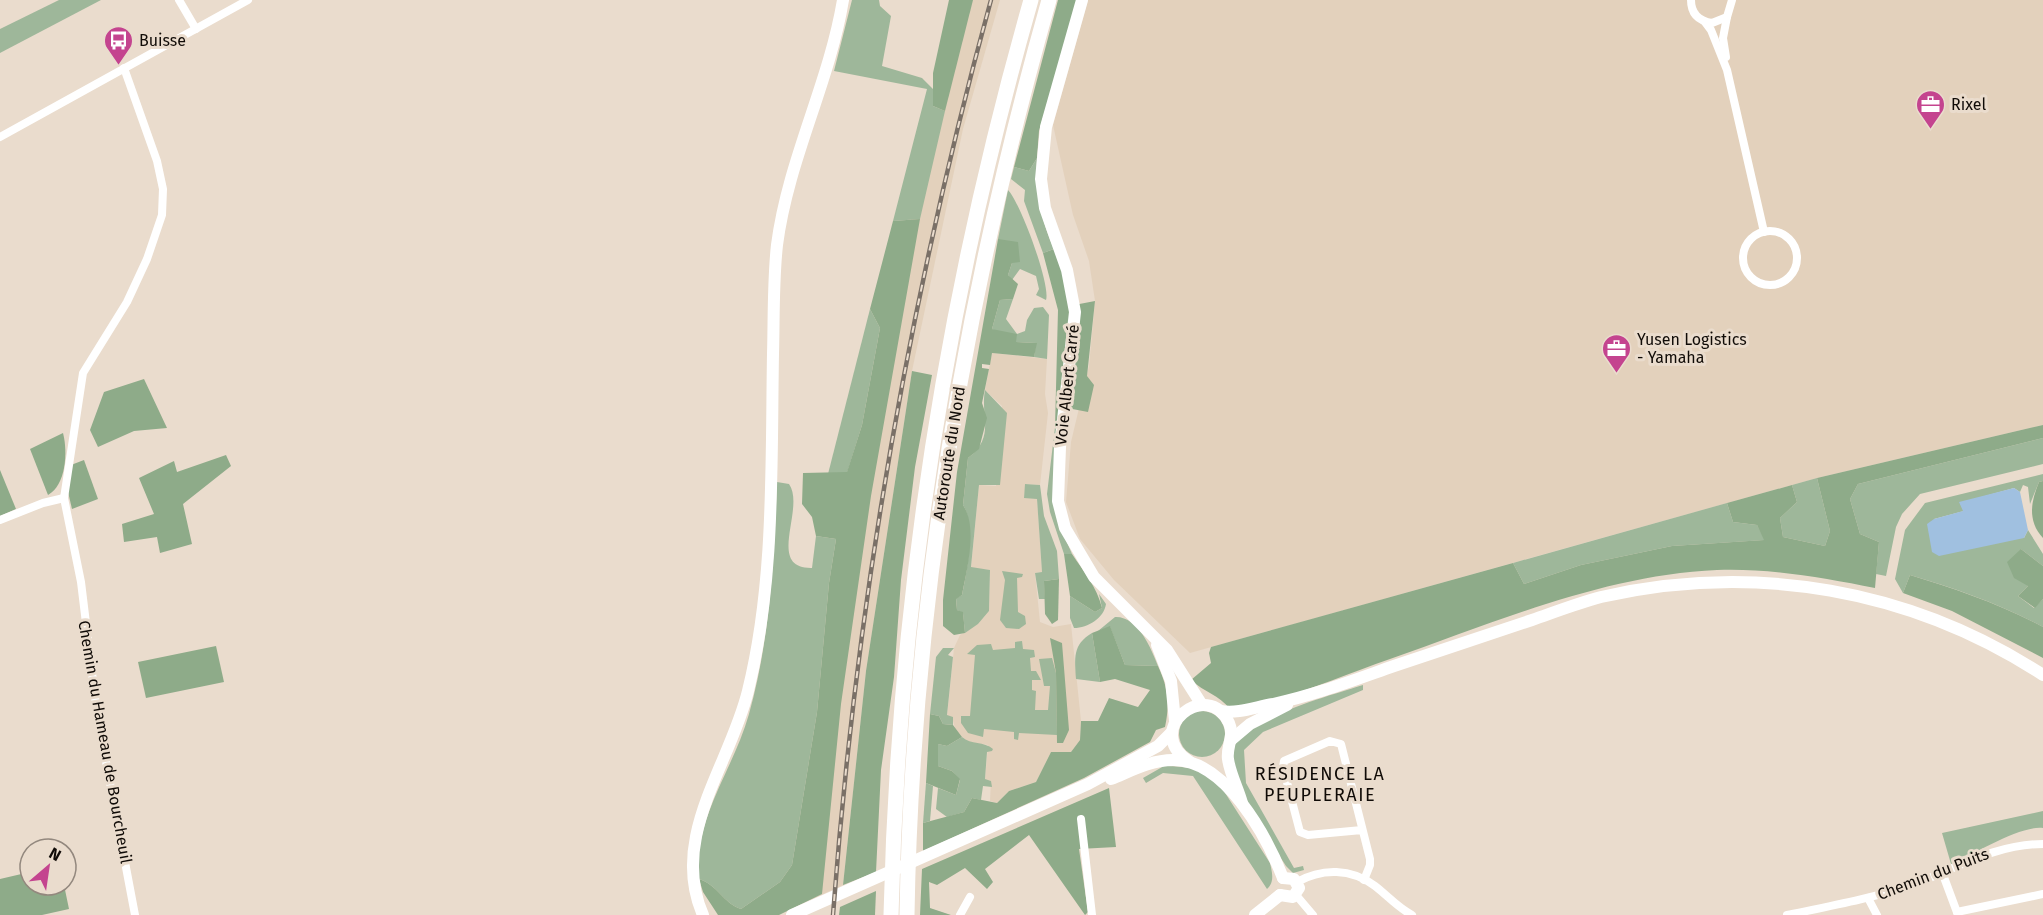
<svg xmlns="http://www.w3.org/2000/svg" width="2043" height="915" viewBox="0 0 2043 915" font-family="'Fira Sans',sans-serif">
	<style>
		.built { fill: #e3d1bc }
		.green { fill: #9eb79a }
		.forest { fill: #8eab89 }
		.water { fill: #a0c0e0 }
		.lines { fill: none; stroke-linecap: round; stroke-linejoin: round }
		.street { stroke: #fff; stroke-width: 8 }
		.secondary { stroke: #fff; stroke-width: 12 }
		.highway { stroke: #fff; stroke-width: 15 }
		.rail-casing { stroke: #7a7067; stroke-width: 4.5 }
		.rail { stroke: #eadccd; stroke-width: 2; stroke-dasharray: 7; stroke-linecap: butt }
		.labels { text-anchor: middle; dominant-baseline: central; stroke-width: 6; stroke-linejoin: round; paint-order: stroke }
		.poi-label { font-size: 16px; fill: #100b07; stroke: #eadccd; text-anchor: start }
		.street-label { font-size: 16px; fill: #100b07; stroke: #eadccd }
		.neighbourhood-label { font-size: 18px; letter-spacing: 1.5px; fill: #100b07; stroke: #eadccd }
	</style>
	<rect width="100%" height="100%" fill="#eadccd"/>
	<g class="built">
		<path d="M966,0H1000L963,129L912,371L866,671L843,885L810,900L831,682L895,284Z"/>
		<path d="M1088,0H2043V425L1817,478L1190,653L1114,580L1080,539L1066,502L1071,442L1089,366L1095,301L1089,261L1073,215L1053,125Z"/>
		<path d="M992,353L1047,359L1045,394L1048,413L1040,485L1026,484L1024,497L1037,498L1042,572L1035,573L1040,622L1053,627L1071,624L1081,721L1080,740L1071,752H1051L1036,782L1009,791L997,803L990,801L991,781L985,780L988,745L968,742L956,732L952,717L947,716L954,648L960,635L978,624L989,611L990,570L971,568L979,485L996,486L1002,406L985,390Z"/>
	</g>
	<g class="green">
		<path d="M59,0H101L0,53V29Z"/>
		<path d="M852,0H879L880,6L891,16L882,66L922,78L935,91L933,106L945,111L920,219L893,221L927,89L834,71Z"/>
		<path d="M1037,158C1035,190 1041,220 1054,249L1043,253L1024,201L1025,190L1011,179L1014,167L1029,171Z"/>
		<path d="M1008,190C1020,202 1051,285 1046,300L1036,295L1039,289L1036,276L1020,269L1012,280L1008,275L1012,263L998,239Z"/>
		<path d="M1013,299L1006,319L1017,334L1025,331L1027,320L1034,308L1043,307L1049,315L1047,359L1034,357L1036,343L1016,342L992,329L1000,300Z"/>
		<path d="M870,309L880,328L862,425L847,473L828,474Z"/>
		<path d="M985,390L1007,413L1000,485H979L971,567L990,570L989,611L978,624L965,633L963,613L957,610L956,598L962,595C967,571 976,525 963,505L968,458C996,436 980,417 985,390Z"/>
		<path d="M1055,427L1059,428L1057,519L1072,554H1064L1050,512L1047,494Z"/>
		<path d="M2043,438V464L1920,494L1902,514L1896,527L1886,576L1876,574L1879,542L1860,534L1850,499L1858,484Z"/>
		<path d="M2043,474V481L2039,482L2030,504L2028,487L2023,485L2020,492L2014,488L1960,503L1964,511L1934,519L2024,538L2028,530L2043,554V566L2021,549L2028,586L2018,596L2034,608L2043,599V627C2000,604 1957,589 1910,575L1903,593L1895,579L1905,530L1925,503Z"/>
		<path d="M1817,478L1830,531L1825,546L1783,537L1780,518L1797,502L1792,485Z"/>
		<path d="M777,482L789,484C806,508 765,569 812,568L816,536L836,539L829,583L817,712L792,865L780,882L741,909C723,903 718,885 699,879C693,818 733,771 749,714C770,639 774,560 777,482Z"/>
		<path d="M1025,484L1040,485L1044,516L1057,551L1059,579L1044,581L1045,599H1039L1035,573L1042,572L1037,499L1024,498Z"/>
		<path d="M1727,503L1733,522L1757,525L1765,540L1672,546L1581,565L1524,584L1513,563Z"/>
		<path d="M1002,571L1023,574L1022,577L1017,578L1018,612L1025,616L1026,624L1019,629L1006,628L1000,620L1005,580Z"/>
		<path d="M1099,594L1106,604C1104,618 1088,628 1074,628L1070,618V596L1095,612L1102,608Z"/>
		<path d="M1115,617C1138,616 1151,648 1158,666L1125,665L1110,627L1098,631Z"/>
		<path d="M1092,633L1100,682L1076,679C1075,658 1072,645 1092,633Z"/>
		<path d="M1022,641L1023,649L1034,650L1035,657L1030,658L1031,671H1036L1041,680H1032V690L1036,691L1035,710H1048L1050,686H1044L1039,659L1052,658L1056,673L1057,735L1019,733L1018,740L1014,739V732L984,729L983,737L968,733L961,723V716H970L975,655L967,654L977,645L991,644L993,650L1015,648V642Z"/>
		<path d="M943,648H954L948,655L953,657L947,715L953,717V725L943,724L939,716L930,714L936,657Z"/>
		<path d="M1363,685V690L1263,732L1244,750L1246,783L1294,868L1303,866L1304,870L1293,873L1286,866C1268,838 1230,787 1232,754C1234,720 1336,694 1363,685Z"/>
		<circle cx="1202" cy="734" r="23"/>
		<path d="M962,737C971,745 984,741 993,749L992,751L987,752L985,779L991,781L992,787L983,786L981,800L972,798L964,812L947,817L936,809L938,788L956,795L960,780L952,771L938,766V744L947,746Z"/>
		<path d="M1164,766C1185,766 1206,769 1220,785L1270,863C1272,872 1275,882 1267,889L1193,776L1163,773L1146,783L1143,778Z"/>
		<path d="M926,783L933,786L930,821L923,823Z"/>
		<path d="M2043,811V828C2021,825 1974,854 1951,864L1942,833Z"/>
	</g>
	<g class="forest">
		<path d="M949,0H973L945,111L933,106V73Z"/>
		<path d="M1058,0H1078L1039,131L1037,158L1029,171L1014,167Z"/>
		<path d="M920,219L871,496L841,704L822,894L779,915H718L703,892L699,879C718,885 723,903 741,909L780,882L792,865L817,712L829,583L836,539L816,536L812,517L802,504L803,473L847,472L862,425L880,328L870,309L893,221Z"/>
		<path d="M998,239L1018,242L1020,262L1012,263L1008,275L1018,284L1013,299L1000,300L992,329L1017,334L1016,342L1037,343L1034,357L992,353L990,365L982,364V368L989,369L982,403L987,418L979,449L968,458L963,505C978,527 967,569 962,595L956,599L957,610L963,612L965,633L954,635L943,626V600L957,472Z"/>
		<path d="M1054,249L1064,276L1069,306L1095,301L1087,376L1094,385L1088,412L1062,407L1059,428L1055,427L1058,310L1043,253Z"/>
		<path d="M912,371L932,375L915,467L901,580L894,677L881,770L876,872L843,885L866,671Z"/>
		<path d="M144,379L167,428L134,431L98,447L90,430L104,392Z"/>
		<path d="M2043,425V438L1858,484L1850,499L1860,534L1879,542L1875,588C1824,578 1770,568 1717,570C1604,575 1496,622 1390,659C1340,676 1282,703 1230,709C1219,695 1204,692 1191,680L1211,663L1209,653L1211,647L1513,563L1524,584L1581,565L1672,546L1764,540L1757,525L1733,522L1727,503L1792,485L1797,502L1780,518L1783,537L1825,546L1830,531L1817,478Z"/>
		<path d="M63,433C68,452 66,485 48,495L30,449Z"/>
		<path d="M226,455L231,466L183,504L192,544L160,553L157,537L124,542L122,524L154,514L139,478L174,461L177,472Z"/>
		<path d="M84,460L98,499L72,509L68,492L71,465Z"/>
		<path d="M0,470L16,509L0,516Z"/>
		<path d="M2043,481V538C2027,521 2031,501 2039,482Z"/>
		<path d="M2021,549L2043,566V599L2035,608L2018,596L2028,586L2014,578L2007,562Z"/>
		<path d="M1064,554H1072C1084,572 1097,587 1102,608L1095,612L1070,596Z"/>
		<path d="M1910,575C1956,589 2000,604 2043,627V658L1952,611L1903,593Z"/>
		<path d="M1059,579L1058,620L1052,624L1045,614L1044,581Z"/>
		<path d="M1110,626L1125,665L1158,666C1168,688 1170,703 1165,727L1156,730L1150,742L1084,778L923,851V823L964,812L972,798L997,803L1009,791L1036,782L1051,752H1071L1080,740L1081,721H1098L1109,698L1138,707L1150,690L1115,679L1100,682L1092,633Z"/>
		<path d="M1050,638L1062,643L1069,730L1063,743H1057L1056,673Z"/>
		<path d="M216,646L224,682L146,698L138,662Z"/>
		<path d="M930,714L939,716L943,724L953,725L962,737L947,746L938,744V766L952,771L960,779L956,795L926,783Z"/>
		<path d="M1109,788L1116,847L1079,849L1088,912L1085,915L1029,835L985,869L993,882L987,889L965,868L937,885L929,882L930,908L951,915H920L922,869Z"/>
		<path d="M30,872V885H64L69,909L42,915H0V879Z"/>
		<path d="M876,891L875,915H839L840,907Z"/>
	</g>
	<path class="water" d="M2014,488L2020,492L2028,530L2024,538L1939,556L1932,552L1927,524L1934,519L1963,511L1959,502Z"/>
	<g class="lines">
		<g class="street">
			<path d="M179,0L196,29"/>
			<path d="M1691,0C1691,14 1699,21 1712,23L1727,17L1732,0"/>
			<path d="M1705,22L1711,30L1727,70L1764,232"/>
			<path d="M1726,57L1723,38L1727,17"/>
			<path d="M124,68L157,161L163,189L162,215L147,259L127,302L83,373L64,498L81,582L97,714L135,915"/>
			<path d="M0,137L248,0"/>
			<circle cx="1770" cy="258" r="27"/>
			<path d="M0,520L43,503L64,498"/>
			<path d="M1081,819L1092,915"/>
			<path d="M1362,830L1308,835L1300,832L1283,767L1284,761L1330,741L1341,744L1370,859V865L1364,880"/>
			<path d="M1942,872L1958,915"/>
			<path d="M1297,882C1322,868 1351,868 1375,886C1388,896 1397,907 1412,915"/>
			<path d="M1296,895L1313,915"/>
			<path d="M1868,898L1877,915"/>
			<path d="M1957,912L2043,894"/>
			<path d="M960,915L970,897"/>
			<path d="M1787,915C1831,906 1875,898 1917,883C1959,867 1997,844 2043,844"/>
		</g>
		<g class="secondary">
			<path d="M1082,0L1046,127L1041,179L1045,208L1067,270L1075,312L1060,447L1058,501L1065,528L1094,577L1167,650L1202,705"/>
			<path d="M1157,645L1171,681L1175,721"/>
			<path d="M1220,711C1239,714 1255,707 1273,704C1315,695 1354,680 1394,666C1440,651 1486,635 1532,620C1555,612 1578,603 1601,597C1755,562 1911,589 2043,675"/>
			<path d="M1231,740L1250,724L1287,705"/>
			<path d="M1190,762C1140,730 1208,677 1229,723C1235,736 1226,747 1228,759C1230,774 1238,788 1242,803"/>
			<path d="M1111,779C1131,771 1151,760 1173,760C1225,759 1266,835 1283,878"/>
			<path d="M1280,895L1293,897L1299,888L1294,879L1283,878"/>
			<path d="M703,915C669,837 730,765 748,691C775,582 771,465 773,354C774,318 773,281 777,245C788,160 829,84 843,0"/>
			<path d="M792,915L1088,784L1158,746L1172,732"/>
			<path d="M1255,915L1280,895"/>
		</g>
		<g class="highway">
			<path d="M891,915C898,605 946,298 1031,0"/>
			<path d="M907,915C912,605 965,297 1049,0"/>
		</g>
		<defs>
			<path id="rail" d="M833,915C856,606 909,299 991,0"/>
		</defs>
		<use href="#rail" class="rail-casing"/>
		<use href="#rail" class="rail"/>
	</g>
	<defs>
		<symbol id="bus-pin" viewBox="-11 -11 22 30"><path d="M0 17L-7.5 6A9.5 9.5 0 1 1 7.5 6Z" fill="#c4448f" stroke="#eadccd"/><path d="M-5-6H5V4H4V6H2V4H-2V6H-4V4H-5ZM-3.5-4V0h7V-4ZM-3.5 1.2v1.5H-2V1.2ZM2 1.2v1.5H3.5V1.2Z" fill="#fff"/></symbol>
		<symbol id="office-pin" viewBox="-11 -11 22 30"><path d="M0 17L-7.5 6A9.5 9.5 0 1 1 7.5 6Z" fill="#c4448f" stroke="#eadccd"/><path d="M-6-3h4V-5.5h4V-3h4V5H-6ZM-1-4.5V-3h2v-1.5ZM-6 0V1H6V0Z" fill="#fff"/></symbol>
	</defs>
	<g fill-rule="evenodd">
		<use href="#bus-pin" x="102" y="24" width="33" height="45"/>
		<use href="#office-pin" x="1914" y="88" width="33" height="45"/>
		<use href="#office-pin" x="1600" y="332" width="33" height="45"/>
	</g>
	<g class="labels">
		<g class="poi-label">
			<text x="139" y="40">Buisse</text>
			<text x="1951" y="104">Rixel</text>
			<text x="1637" y="339">Yusen Logistics<tspan x="1637" dy="18">- Yamaha</tspan></text>
		</g>
		<g class="street-label">
			<text transform="translate(1067 385) rotate(-84)">Voie Albert Carré</text>
			<text transform="translate(949 453) rotate(-81)">Autoroute du Nord</text>
			<text transform="translate(105 742) rotate(80)">Chemin du Hameau de Bourcheuil</text>
			<text transform="translate(1933 874) rotate(-21)">Chemin du Puits</text>
		</g>
		<g class="neighbourhood-label">
			<text x="1320" y="774">RÉSIDENCE LA<tspan x="1320" dy="21">PEUPLERAIE</tspan></text>
		</g>
	</g>
	<g transform="translate(48 867) rotate(29)"><circle r="28" fill="#eadccd" stroke="#93887e" stroke-width="1.5"/>
	<path d="M0-4.5L10 22L0 15L-10 22Z" fill="#c4448f"/>
	<text y="-9" font-size="16" font-weight="bold" text-anchor="middle" fill="#100b07">N</text>
	</g>
</svg>
